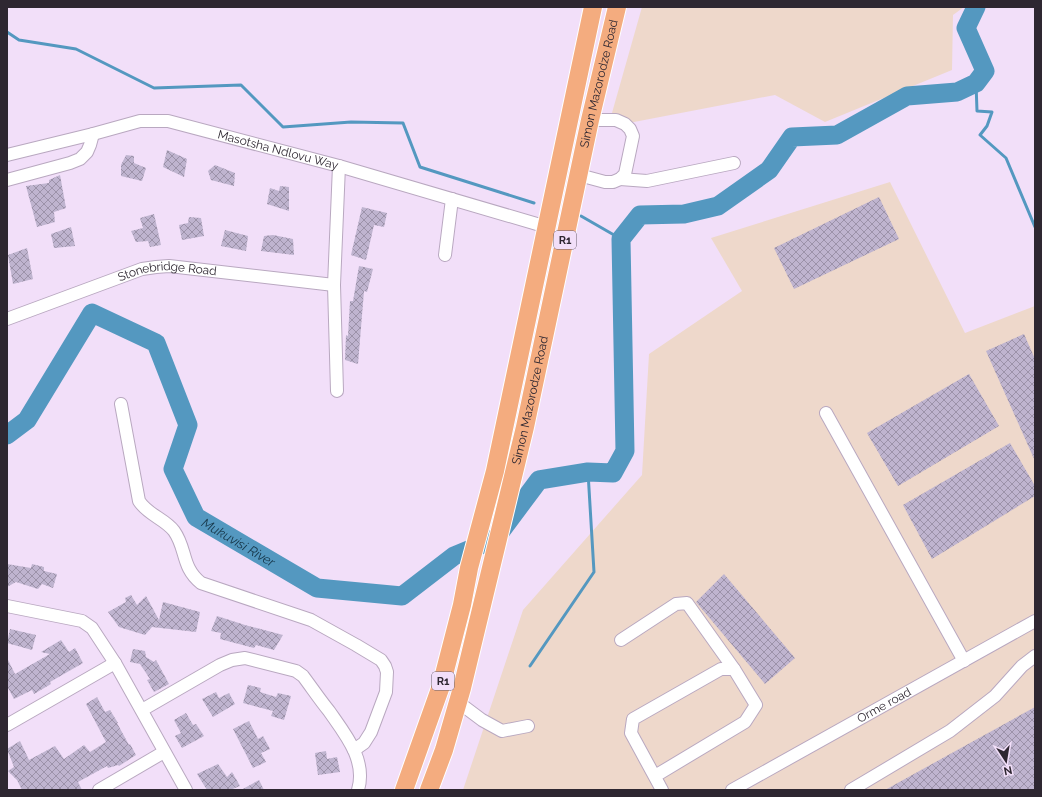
<svg xmlns="http://www.w3.org/2000/svg" width="1042" height="797" viewBox="0 0 1042 797" font-family="Raleway,sans-serif">
	<style>
		.industrial { fill: #eed8cb }
		.lines { fill: none; stroke-linecap: round; stroke-linejoin: round }
		.stream { stroke: #5498c0; stroke-width: 3 }
		.river { stroke: #5498c0; stroke-width: 19 }
		.building { fill: url(#building-cross-hatch) }
		.minor-casing { stroke: #b9a8c0; stroke-width: 14 }
		.highway-casing { stroke: #fff; stroke-width: 20 }
		.minor { stroke: #fff; stroke-width: 12 }
		.highway { stroke: #f4ac7f; stroke-width: 18 }
		.labels { text-anchor: middle; dominant-baseline: central; stroke-width: 3.5; stroke-linejoin: round; paint-order: stroke }
		.shield { fill: #f2dff9; stroke: #695e6d; stroke-width: 1 }
		.shield-label { font-size: 11px; font-weight: bold; fill: #2e2731 }
		.street-label { font-size: 12px; fill: #2e2731; stroke: #f2dff9 }
		.water-label { font-size: 13px; font-style: italic; fill: #163547; stroke: #f2dff9 }
	</style>
	<defs>
		<pattern id="building-cross-hatch" width="8" height="8" patternUnits="userSpaceOnUse"><rect width="8" height="8" fill="#bfb4cf"/><path d="M0 0l8 8M0 8l8-8" fill="none" stroke="#9c92a9"/></pattern>
	</defs>
	<rect width="100%" height="100%" fill="#f2dff9"/>
	<g class="industrial">
		<path d="M642,7H964L953,15L952,70L825,122L775,95L608,127Z"/>
		<path d="M890,182L965,333L1035,306V790H463L523,610L642,475L649,354L742,291L711,238Z"/>
	</g>
	<g class="lines">
		<g class="stream">
			<path d="M7,32L19,40L76,49L154,88L241,85L283,127L351,122L403,123L420,167L534,203"/>
			<path d="M976,83L977,111L992,112L987,126L980,135L1006,158L1035,227"/>
			<path d="M581,216L621,239"/>
			<path d="M530,666L594,572L588,472"/>
		</g>
		<path class="river" id="s1" d="M7,435L27,420L92,313L156,343L188,425L173,469L196,517L317,588L402,596L454,556L495,539L539,480L588,472L613,473L625,451L621,239L640,215L684,214L718,206L769,170L792,137L837,135L907,96L957,92L976,83L985,71L966,28L976,7"/>
	</g>
	<g class="building">
		<path d="M167,150L187,159L184,177L163,167Z"/>
		<path d="M126,155L134,156V163L146,168L142,181L121,176V165Z"/>
		<path d="M215,165L235,173L234,186L211,180L208,171Z"/>
		<path d="M60,175L66,208L54,212L55,222L37,227L26,186L49,183V180Z"/>
		<path d="M280,186L289,187V211L267,204L270,188L279,191Z"/>
		<path d="M879,197L899,239L794,289L774,248Z"/>
		<path d="M362,207L387,213L384,227L374,225L366,260L351,255Z"/>
		<path d="M154,214L161,245L150,247L148,241L136,242L131,231L143,228L140,218Z"/>
		<path d="M189,217L201,218L204,236L182,240L179,225L188,223Z"/>
		<path d="M71,227L75,246L54,248L51,234Z"/>
		<path d="M225,230L248,236L246,251L221,246Z"/>
		<path d="M273,235L293,239L294,255L261,251L264,236Z"/>
		<path d="M27,248L33,279L13,284L8,255Z"/>
		<path d="M359,266L373,269L367,292L364,291L358,364L345,360L346,335L348,336L350,301H353Z"/>
		<path d="M1024,334L1035,359V461L986,351Z"/>
		<path d="M969,374L999,426L898,486L867,433Z"/>
		<path d="M1010,443L1035,486V496L932,559L903,505Z"/>
		<path d="M7,564L31,568L32,564L44,567V571L57,574L53,588L42,584L38,589L16,582L7,587Z"/>
		<path d="M724,574L795,658L765,684L696,602Z"/>
		<path d="M131,595L137,605L146,596L159,620L163,602L200,612L196,632L152,627L145,635L119,627L108,612L126,602L125,598Z"/>
		<path d="M217,616L245,625L283,635L274,650L256,645L254,648L235,643L220,639L221,633L211,631Z"/>
		<path d="M10,629L36,635L32,650L7,643Z"/>
		<path d="M61,640L69,652L75,648L83,663L50,682L51,684L34,694L32,690L14,699L7,686V658L15,674L50,654L41,652Z"/>
		<path d="M133,649L145,651L146,657L154,662L156,660L169,684L154,692L147,680L150,679L140,664L130,662Z"/>
		<path d="M248,685L261,688L260,692L276,697L278,693L291,696L284,720L271,716L273,711L243,703Z"/>
		<path d="M216,692L219,698L229,693L235,704L213,717L202,699Z"/>
		<path d="M97,697L105,712L110,710L118,723H117L129,745L130,744L136,755L119,766L118,765L108,768L107,766L78,782L82,790H22L17,780L8,771L14,767L7,749L20,741L29,760L55,746L64,759L84,745L90,752L106,742L86,704Z"/>
		<path d="M1035,707V790H885Z"/>
		<path d="M186,713L193,725L196,724L204,736L182,748L175,736L181,733L174,720Z"/>
		<path d="M249,721L258,739L263,736L270,749L261,753L266,762L253,768L233,729Z"/>
		<path d="M326,751L327,759L337,757L340,772L318,775L315,753Z"/>
		<path d="M218,764L227,777L232,772L240,786L230,790H207L197,774Z"/>
		<path d="M259,780L264,790H241Z"/>
	</g>
	<g class="lines">
		<defs>
			<g id="minor">
				<path id="s2" d="M7,155L93,134L140,121H168L339,166L547,227"/>
				<path d="M579,175L605,182H613L620,179L625,174L633,136L630,129L625,124L616,120H590"/>
				<path d="M620,179L647,181L734,163"/>
				<path d="M7,180L70,163L80,159L87,152L90,145L93,134"/>
				<path d="M445,255L452,199"/>
				<path id="s3" d="M7,319L142,269L156,267L169,266L334,285"/>
				<path d="M337,391L334,285L339,166"/>
				<path d="M121,404L139,501C148,515 165,519 174,531C187,549 181,567 201,583L311,620L356,645L381,660L385,666L387,672L386,692L371,732L364,743L354,750"/>
				<path d="M826,413L964,661"/>
				<path d="M7,606L82,621L92,628L115,663L186,790"/>
				<path d="M621,640L676,604L687,603L734,669"/>
				<path d="M458,702L482,720L502,731L528,726"/>
				<path d="M142,710L220,665L232,660L245,658L296,671L303,676C312,688 320,700 329,711C345,734 367,760 358,790"/>
				<path d="M7,725L115,663"/>
				<path d="M655,776L745,722L756,705L734,669H721L633,719L631,733L662,790"/>
				<path d="M99,790L164,752"/>
				<path id="s4" d="M732,790L1035,621"/>
				<path d="M851,790L950,731L995,696L1022,666L1035,656"/>
			</g>
			<g id="highway">
				<path d="M404,790L441,686L462,605L469,568L495,471L593,7"/>
				<path id="s5" d="M429,790L444,750L462,688L525,427L590,120L617,7"/>
			</g>
		</defs>
		<use href="#minor" class="minor-casing"/>
		<use href="#highway" class="highway-casing"/>
		<use href="#minor" class="minor"/>
		<use href="#highway" class="highway"/>
	</g>
	<g class="labels">
		<g class="shield">
			<rect x="554" y="231" width="22" height="18" rx="3"/>
			<rect x="432" y="672" width="22" height="18" rx="3"/>
		</g>
		<g class="shield-label">
			<text x="565" y="240">R1</text>
			<text x="443" y="681">R1</text>
		</g>
		<g class="street-label">
			<text stroke="none"><textPath href="#s5" startOffset="727">Simon Mazorodze Road</textPath></text>
			<text stroke="none"><textPath href="#s2" startOffset="279">Masotsha Ndlovu Way</textPath></text>
			<text stroke="none"><textPath href="#s3" startOffset="169">Stonebridge Road</textPath></text>
			<text stroke="none"><textPath href="#s5" startOffset="403">Simon Mazorodze Road</textPath></text>
			<text stroke="none"><textPath href="#s4" startOffset="174">Orme road</textPath></text>
		</g>
		<g class="water-label">
			<text stroke="none"><textPath href="#s1" startOffset="458">Mukuvisi River</textPath></text>
		</g>
	</g>
	<rect width="1042" height="797" fill="none" stroke="#2e2731" stroke-width="16"/>
	<g transform="translate(1006 761) rotate(168)" stroke="#f2dff9" stroke-width="3" paint-order="stroke">
	<path d="M0-3L7 15L0 10L-7 15Z" fill="#2e2731"/>
	<text y="-6" font-size="11" font-weight="bold" text-anchor="middle" fill="#2e2731">N</text>
	</g>
</svg>
